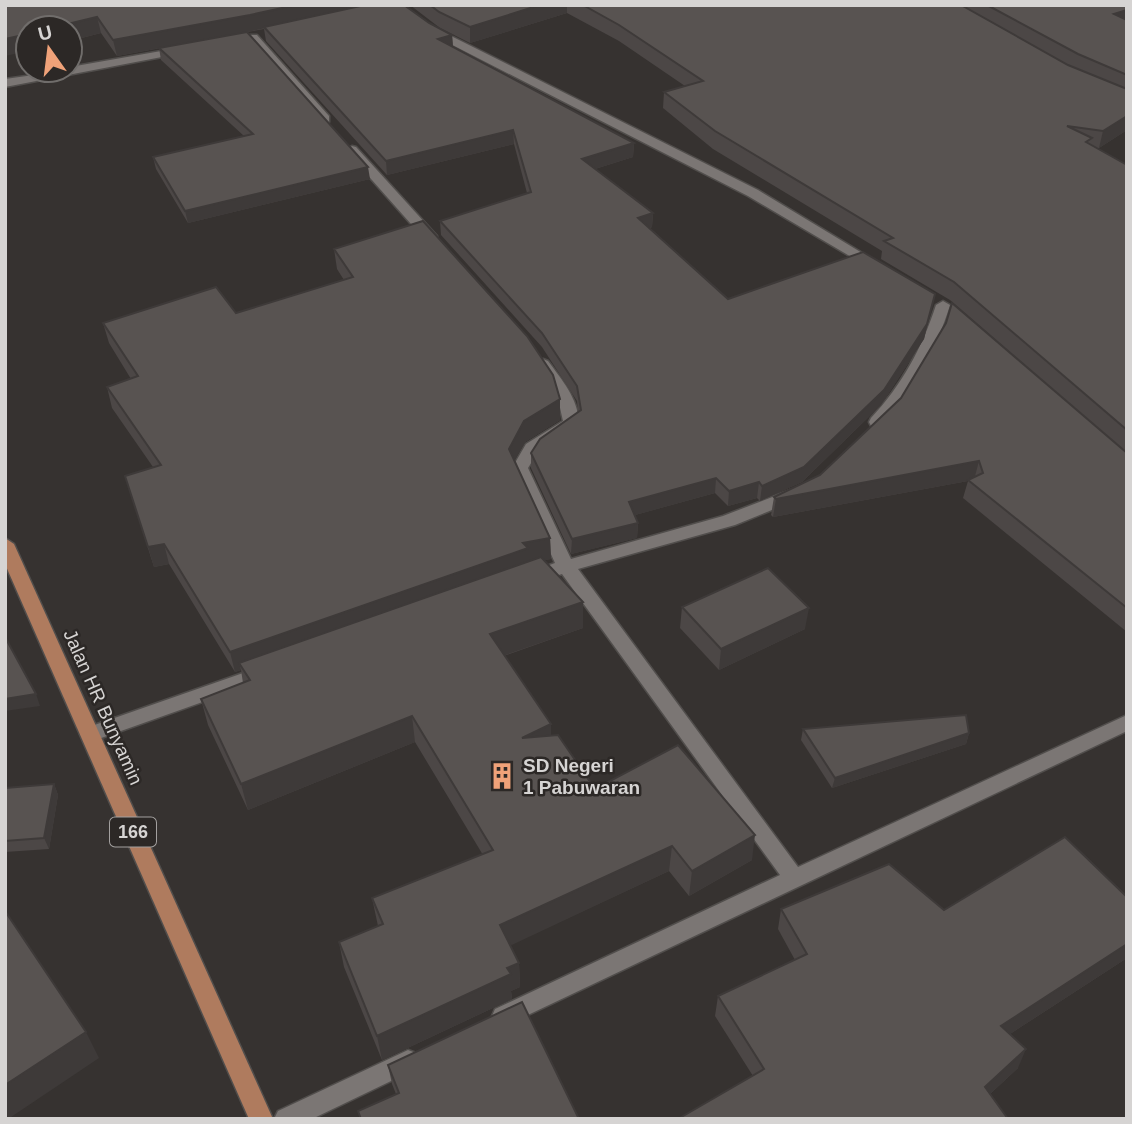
<svg xmlns="http://www.w3.org/2000/svg" width="1132" height="1124" viewBox="0 0 1132 1124" font-family="Arial,sans-serif">
	<style>
		.lines { fill: none; stroke-linecap: round; stroke-linejoin: round }
		.street-casing { stroke: #514e4c; stroke-width: 3 }
		.primary-casing { stroke: #514e4c; stroke-width: 3 }
		.street { fill: #7b7674; fill-rule: evenodd }
		.primary { fill: #af7b5e; fill-rule: evenodd }
		.wall { fill: #4c4746 }
		.shaded-wall { fill: #3e3a39 }
		.building { fill: #585351; stroke: #3e3a39; stroke-width: 2 }
		.labels { text-anchor: middle; dominant-baseline: central; stroke-width: 5; stroke-linejoin: round; paint-order: stroke }
		.shield { fill: #2c2826; stroke: #a3a09f; stroke-width: 2 }
		.shield-label { font-size: 18px; font-weight: bold; fill: #d6d4d3 }
		.street-label { font-size: 19px; fill: #d6d4d3; stroke: #2c2826 }
		.poi-label { font-size: 19px; font-weight: bold; fill: #d6d4d3; stroke: #2c2826; text-anchor: start }
	</style>
	<rect width="100%" height="100%" fill="#363230"/>
	<g class="lines">
		<defs>
			<g id="street">
				<path d="M429,29H437L758,190L882,265L875,269L870,268L748,196L429,33Z"/>
				<path d="M249,35H257L329,116V122H321L249,39Z"/>
				<path d="M184,47L188,48V52L5,87V79L70,70V67Z"/>
				<path d="M352,146L356,147L437,236V242H427L348,153L346,150Z"/>
				<path d="M943,301L950,305C936,350 915,390 883,426H871L869,422L871,418C902,385 922,348 936,305Z"/>
				<path d="M543,359L548,361C562,380 578,398 579,423L538,452L528,468L571,559L723,516L793,489L801,495L799,499L735,525L578,569L798,867L1127,715V731L511,1023L503,1026L495,1023L492,1016L495,1009L780,875L562,574L530,584L524,582L521,578L524,574L555,563L512,468L526,444L563,421L558,399L535,364Z"/>
				<path d="M263,666L270,668L272,673L270,678L90,742L83,739L80,734L83,729Z"/>
				<path d="M408,1050L416,1053L420,1061L416,1069L312,1119H274L278,1111Z"/>
			</g>
			<path id="primary" d="M5,538L14,544L273,1119H249L5,564Z"/>
		</defs>
		<use href="#street" class="street-casing"/>
		<use href="#primary" class="primary-casing"/>
		<use href="#street" class="street"/>
		<use href="#primary" class="primary"/>
	</g>
	<g class="wall">
		<path d="M5,5L429,23L452,35L453,47L634,143L633,157L595,169L653,213L652,227L650,228L728,299L935,294L924,339L881,405L802,482L760,501L757,498L728,506L715,493L635,515L638,523L637,538L571,554L531,468V453L578,412L577,401L542,347L441,235L440,221L527,193L514,144L387,175L266,41L264,29L247,32L370,179L188,223L156,169L153,157L244,136L161,60L159,48L194,42L117,56L101,33L70,41V28Z"/>
		<path d="M410,5H923L963,6V5H1127V130L1099,148H1096L1127,165V632L963,498L968,481L773,517L771,515L774,497L820,475L901,398L1125,452L950,300L881,259L882,251L713,149L663,108L664,92L685,86L619,41L567,13L470,43L440,28Z"/>
		<path d="M334,249L560,420L525,442L514,460L550,538L551,559L544,560L583,628L504,656L551,736L595,789L752,860L689,896L669,871L510,945L519,963L520,987L511,991L512,999L382,1060L344,967L339,942L378,926L372,898L483,855L415,742L248,810L208,725L201,699L243,683L241,670L235,672L169,564L154,567L125,476L153,467L112,408L107,387L131,379L109,343L103,323L236,313L344,280L337,269Z"/>
		<path d="M682,607L805,629L719,670L680,628Z"/>
		<path d="M803,729L969,733L966,744L832,788L801,740Z"/>
		<path d="M54,784L58,795L49,849L5,852V788Z"/>
		<path d="M1127,897V958L1010,1034L1018,1068L990,1094L753,1076L715,1016L718,996L795,960L778,929L781,909L944,910Z"/>
		<path d="M388,1065L579,1119H360L358,1111L396,1094L392,1084Z"/>
	</g>
	<g class="shaded-wall">
		<path d="M296,5H369L252,31L117,56L113,40Z"/>
		<path d="M540,5H567V13L470,43V27Z"/>
		<path d="M1127,10V25L1114,14Z"/>
		<path d="M97,17L101,33L70,41V28H51Z"/>
		<path d="M28,34V51L5,56V39Z"/>
		<path d="M452,35L453,48L438,39Z"/>
		<path d="M1127,116V130L1099,148L1103,131Z"/>
		<path d="M513,130L514,144L387,175L386,161Z"/>
		<path d="M634,143L633,157L582,173V159Z"/>
		<path d="M368,167L370,179L188,223L185,211Z"/>
		<path d="M653,213L652,227L638,232V218Z"/>
		<path d="M935,294L924,339L881,405L802,482L760,501L762,486Z"/>
		<path d="M560,399V420L525,442L510,469L509,449L524,421Z"/>
		<path d="M979,461L974,480H968V481L773,517L776,499Z"/>
		<path d="M716,478L715,493L628,517L629,502Z"/>
		<path d="M759,482L757,498L728,506L729,491Z"/>
		<path d="M638,523L637,538L571,554L572,539Z"/>
		<path d="M550,538L551,559L528,563L239,663L241,670L235,672L230,652L523,543Z"/>
		<path d="M164,544L169,564L154,567L148,547Z"/>
		<path d="M583,602V628L491,660L490,634Z"/>
		<path d="M809,608L805,629L719,670L721,649Z"/>
		<path d="M36,694L40,706L5,711V699Z"/>
		<path d="M412,716L415,742L248,810L241,784Z"/>
		<path d="M551,724V750L522,738Z"/>
		<path d="M969,733L966,744L832,788L835,778Z"/>
		<path d="M54,784L58,795L49,849L44,838Z"/>
		<path d="M755,835L752,860L689,896L692,871Z"/>
		<path d="M672,846L669,871L501,950L500,925Z"/>
		<path d="M1127,944V958L993,1045L1001,1026Z"/>
		<path d="M519,963L520,987L511,991L512,999L382,1060L377,1036L507,968Z"/>
		<path d="M86,1032L99,1058L8,1119H5V1085Z"/>
		<path d="M1026,1049L1018,1068L977,1106L985,1087Z"/>
	</g>
	<g class="building">
		<path d="M5,5H296L250,15L113,40L97,17L51,28H28V34L5,39Z"/>
		<path d="M365,5H404L429,23L452,35L438,39L634,143L582,159L653,213L638,218L728,299L863,252L935,294L927,324L884,390L804,467L762,486L759,482L729,491L716,478L629,502L638,523L572,539L531,453L540,439L581,410L577,386L542,333L440,221L531,192L513,130L386,161L264,27Z"/>
		<path d="M430,5H540L470,27L439,12Z"/>
		<path d="M583,5H961L1068,65L1127,89V116L1103,131L1067,126L1092,138L1086,142L1127,165V430L954,282L884,241L893,238L715,131L664,92L703,81L619,25Z"/>
		<path d="M987,5H1127V10L1114,14L1127,20V75L1078,54Z"/>
		<path d="M247,32L368,167L185,211L153,157L253,134L159,48Z"/>
		<path d="M423,221L527,336L553,375L560,399L524,421L509,449L550,538L523,543L528,548L230,652L164,544L148,547L125,476L161,465L107,387L138,376L103,323L216,287L236,313L353,277L334,249Z"/>
		<path d="M952,303L1127,453V608L968,480L983,473L979,461L776,499L774,497L820,475L901,398L946,323Z"/>
		<path d="M541,557L583,602L490,634L551,724L522,738L558,735L595,789L678,745L755,835L692,871L672,846L500,925L519,963L507,968L511,974L377,1036L339,942L383,924L372,898L493,850L412,716L241,784L201,699L250,680L239,663Z"/>
		<path d="M768,568L809,608L721,649L682,607Z"/>
		<path d="M5,637L36,694L5,699Z"/>
		<path d="M966,715L969,733L835,778L803,729Z"/>
		<path d="M54,784L44,838L5,841V788Z"/>
		<path d="M1065,837L1127,897V944L1001,1026L1026,1049L985,1087L1008,1119H678L764,1069L718,996L807,954L781,909L889,864L944,910Z"/>
		<path d="M5,911L86,1032L5,1085Z"/>
		<path d="M522,1002L579,1119H361L358,1111L399,1093L388,1065Z"/>
	</g>
	<defs>
		<symbol id="building-bare" viewBox="-9 -9 18 18"><path d="M-4-6H4V6H1V3H-1V6H-4ZM-2.5-4.3h1.7v1.8h-1.7ZM.8-4.3h1.7v1.8H.8ZM-2.5-1h1.7V.8h-1.7ZM.8-1h1.7V.8H.8Z" fill="#f0a279" stroke="#2c2826" stroke-width="2.5" paint-order="stroke"/></symbol>
	</defs>
	<g fill-rule="evenodd">
		<use href="#building-bare" x="483" y="757" width="38" height="38"/>
	</g>
	<g class="labels">
		<rect class="shield" x="110" y="817.5" width="46" height="29" rx="5"/>
		<g class="shield-label">
			<text x="133" y="832">166</text>
		</g>
		<g class="street-label">
			<text transform="translate(103 707) rotate(66)">Jalan HR Bunyamin</text>
		</g>
		<g class="poi-label">
			<text x="523" y="765">SD Negeri<tspan x="523" dy="22">1 Pabuwaran</tspan></text>
		</g>
	</g>
	<rect width="1132" height="1124" fill="none" stroke="#d6d4d3" stroke-width="14"/>
	<g transform="translate(49 49) rotate(346)"><circle r="33" fill="#2c2826" stroke="#706d6b" stroke-width="2"/>
	<path d="M0-5L12 26L0 18L-12 26Z" fill="#f0a279"/>
	<text y="-10" font-size="19" font-weight="bold" text-anchor="middle" fill="#d6d4d3">U</text>
	</g>
</svg>
